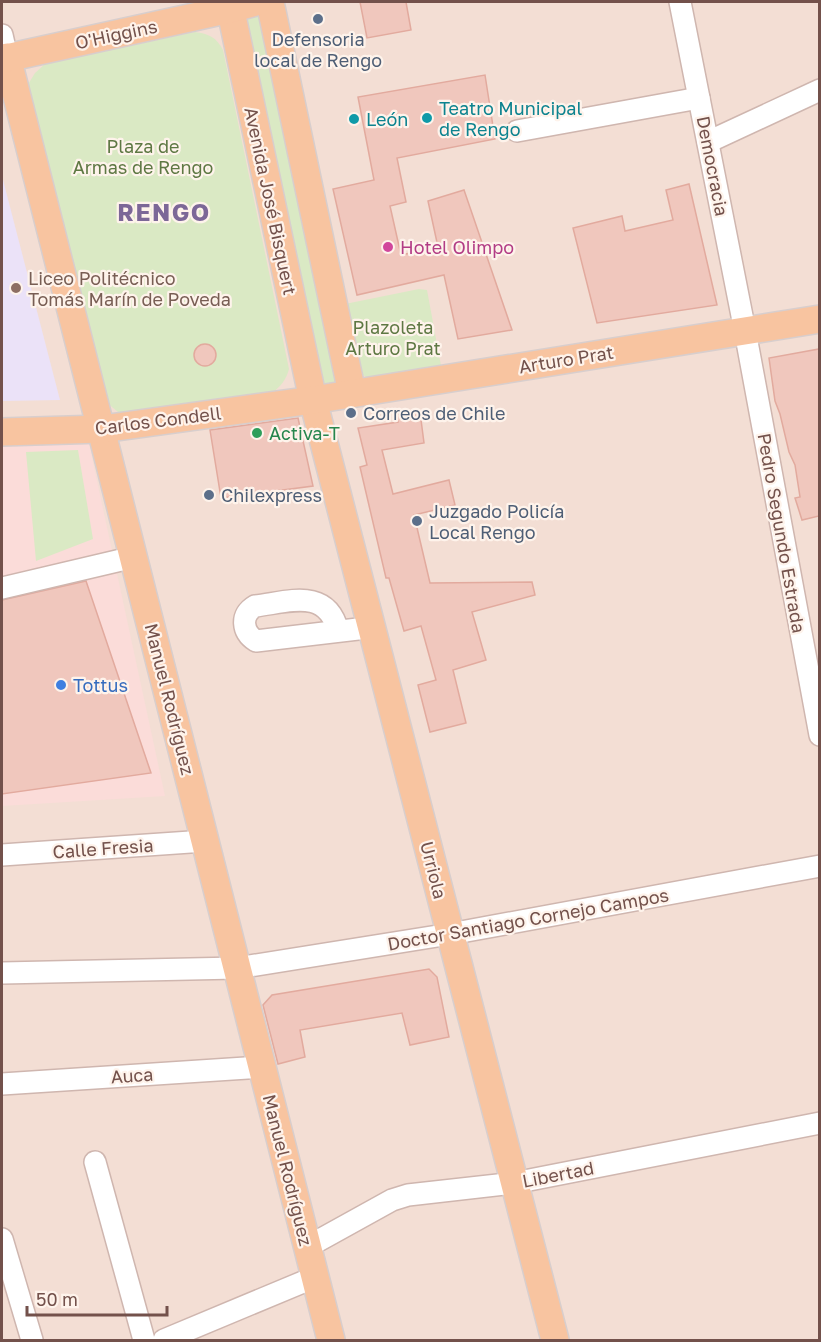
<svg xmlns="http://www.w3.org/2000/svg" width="821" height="1342" viewBox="0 0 821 1342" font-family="'Golos Text',sans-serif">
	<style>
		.residential { fill: #f3ded4 }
		.commercial { fill: #fbdcd9 }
		.education { fill: #ebe2f8 }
		.green { fill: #dae9c4 }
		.building { fill: #f0c7bd; stroke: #e2aa9e; stroke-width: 1.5 }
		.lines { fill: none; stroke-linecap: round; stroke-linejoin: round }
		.minor-casing { stroke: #cfb6af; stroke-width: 24 }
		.major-casing { stroke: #d8cecd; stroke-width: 30 }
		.minor { stroke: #fff; stroke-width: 21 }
		.major { stroke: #f8c4a0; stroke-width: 27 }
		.service-dot { fill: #5c6f8a; stroke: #fef3eb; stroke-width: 2 }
		.culture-dot { fill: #0f9aa8; stroke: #fef3eb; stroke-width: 2 }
		.hotel-dot { fill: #d1479c; stroke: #fef3eb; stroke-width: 2 }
		.education-dot { fill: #8d6e63; stroke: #fef3eb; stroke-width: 2 }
		.leisure-dot { fill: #2e9e5b; stroke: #fef3eb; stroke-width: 2 }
		.shop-dot { fill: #3f7fe0; stroke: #fef3eb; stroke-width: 2 }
		.labels { text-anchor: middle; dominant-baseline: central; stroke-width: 4.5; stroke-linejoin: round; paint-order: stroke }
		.street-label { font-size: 18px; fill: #73514b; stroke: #fef3eb }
		.service-label { font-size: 18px; fill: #4e5e75; stroke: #fef3eb; text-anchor: start }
		.culture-label { font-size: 18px; fill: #0d838f; stroke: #fef3eb; text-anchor: start }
		.park-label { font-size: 18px; fill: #5e7843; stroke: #fef3eb }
		.hotel-label { font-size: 18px; fill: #b23c85; stroke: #fef3eb; text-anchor: start }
		.education-label { font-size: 18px; fill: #785e54; stroke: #fef3eb; text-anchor: start }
		.leisure-label { font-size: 18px; fill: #27864d; stroke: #fef3eb; text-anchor: start }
		.shop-label { font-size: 18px; fill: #366cbe; stroke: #fef3eb; text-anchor: start }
		.district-label { font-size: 24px; font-weight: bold; letter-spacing: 1.5px; fill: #7c6797; stroke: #fef3eb }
	</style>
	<rect width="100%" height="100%" fill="#fbeee5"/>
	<rect class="residential" x="2" y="2" width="817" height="1338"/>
	<path class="commercial" d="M89,444L165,796L2,806V446Z"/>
	<path class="education" d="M2,176L60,400L2,401Z"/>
	<g class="green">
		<path d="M233,2H263L343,381L314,386Z"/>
		<path d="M195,32C209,34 216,37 223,50L289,369C286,380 281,386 272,393L123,416L107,403L27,86L35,73L45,64Z"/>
		<path d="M419,289L427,290L442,371L376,383L355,370L340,305Z"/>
		<path d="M78,450L93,539L36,561L26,452Z"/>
	</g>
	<g class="building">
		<path d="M360,2H406L411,30L367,38Z"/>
		<path d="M485,75L495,139L397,158L406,202L390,206L401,255L438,247L428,201L464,190L512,330L458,339L444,275L357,295L333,189L374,180L358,97Z"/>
		<path d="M689,184L717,305L597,323L573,228L622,216L625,231L673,220L666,190Z"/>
		<circle cx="205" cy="355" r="11"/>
		<path d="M819,349V516L802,520L795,498L800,497L795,465L789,452L780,414L775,401L769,358Z"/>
		<path d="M420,412L424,443L382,450L393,494L449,480L455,505L414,515L430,583L532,582L535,595L472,612L486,660L453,670L466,723L430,732L418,685L436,680L421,626L404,631L389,578H386L360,467L367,465L358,428L398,422L397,414Z"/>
		<path d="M298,418L313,486L221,498L210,430Z"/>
		<path d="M86,581L151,773L2,794V600Z"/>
		<path d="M429,969L437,977L449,1037L410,1045L402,1013L300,1030L305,1057L278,1064L263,1005L272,995Z"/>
	</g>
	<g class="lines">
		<defs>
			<g id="minor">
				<path d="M680,2L745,331L820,735"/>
				<path d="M2,35L7,57"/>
				<path d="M517,131L699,98"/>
				<path d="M708,142L820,90"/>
				<path d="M2,588L134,557"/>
				<path d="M338,631C327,587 289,602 255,606C240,615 242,632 256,641L358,629L371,627"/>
				<path d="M2,855L205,841"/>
				<path d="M2,973L237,968L450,934L820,866"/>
				<path d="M2,1084L262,1067"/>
				<path d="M95,1162L144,1340"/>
				<path d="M2,1239L32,1340"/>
				<path d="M307,1247L392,1200L408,1195L514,1183L820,1123"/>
				<path d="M164,1340L315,1277"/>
			</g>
			<g id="major">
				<path d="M229,2L313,400L555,1340"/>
				<path d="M270,2L352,393"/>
				<path d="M7,57L331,1340"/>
				<path d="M2,59L230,9L256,2"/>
				<path d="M2,432L102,429L313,400L820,319"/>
			</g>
		</defs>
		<use href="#minor" class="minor-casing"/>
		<use href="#major" class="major-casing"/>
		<use href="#minor" class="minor"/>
		<use href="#major" class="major"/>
	</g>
	<g class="service-dot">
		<circle cx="318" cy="19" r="6"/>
		<circle cx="351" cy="413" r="6"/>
		<circle cx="209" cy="495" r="6"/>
		<circle cx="417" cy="521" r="6"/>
	</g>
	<g class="culture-dot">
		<circle cx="427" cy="118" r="6"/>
		<circle cx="354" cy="119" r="6"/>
	</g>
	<circle class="hotel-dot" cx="388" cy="247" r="6"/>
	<circle class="education-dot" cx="16" cy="288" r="6"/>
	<circle class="leisure-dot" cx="257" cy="433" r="6"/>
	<circle class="shop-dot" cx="61" cy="685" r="6"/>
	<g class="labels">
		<g class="street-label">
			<text transform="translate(116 34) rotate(-12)">O'Higgins</text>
			<text transform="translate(713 166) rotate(79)">Democracia</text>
			<text transform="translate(271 201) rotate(78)">Avenida José Bisquert</text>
			<text transform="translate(566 359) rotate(-9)">Arturo Prat</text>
			<text transform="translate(158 420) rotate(-7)">Carlos Condell</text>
			<text transform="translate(782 533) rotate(80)">Pedro Segundo Estrada</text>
			<text transform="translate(170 699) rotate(76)">Manuel Rodríguez</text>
			<text transform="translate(103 848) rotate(-4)">Calle Fresia</text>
			<text transform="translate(434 870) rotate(76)">Urriola</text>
			<text transform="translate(528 919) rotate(-10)">Doctor Santiago Cornejo Campos</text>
			<text transform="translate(132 1075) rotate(-4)">Auca</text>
			<text transform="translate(288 1170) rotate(76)">Manuel Rodríguez</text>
			<text transform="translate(558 1174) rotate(-11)">Libertad</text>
		</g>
		<g class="service-label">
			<text x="318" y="39" text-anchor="middle">Defensoria<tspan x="318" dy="21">local de Rengo</tspan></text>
			<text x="363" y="413">Correos de Chile</text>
			<text x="221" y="495">Chilexpress</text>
			<text x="429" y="511">Juzgado Policía<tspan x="429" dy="21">Local Rengo</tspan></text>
		</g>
		<g class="culture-label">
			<text x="439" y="108">Teatro Municipal<tspan x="439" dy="21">de Rengo</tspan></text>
			<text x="366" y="119">León</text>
		</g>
		<g class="park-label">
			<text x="143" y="146">Plaza de<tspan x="143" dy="21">Armas de Rengo</tspan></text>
			<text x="393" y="327">Plazoleta<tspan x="393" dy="21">Arturo Prat</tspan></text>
		</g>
		<g class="hotel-label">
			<text x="400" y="247">Hotel Olimpo</text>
		</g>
		<g class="education-label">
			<text x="28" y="278">Liceo Politécnico<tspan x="28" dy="21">Tomás Marín de Poveda</tspan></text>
		</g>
		<g class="leisure-label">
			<text x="269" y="433">Activa-T</text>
		</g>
		<g class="shop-label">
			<text x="73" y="685">Tottus</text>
		</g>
		<g class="district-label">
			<text x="164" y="211">RENGO</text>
		</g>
	</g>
	<rect width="821" height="1342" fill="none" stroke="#73514b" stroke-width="6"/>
	<path d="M27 1306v9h140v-9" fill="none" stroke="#73514b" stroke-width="3"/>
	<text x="36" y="1306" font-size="18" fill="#73514b" stroke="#fef3eb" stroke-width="4.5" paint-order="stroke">50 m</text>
</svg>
